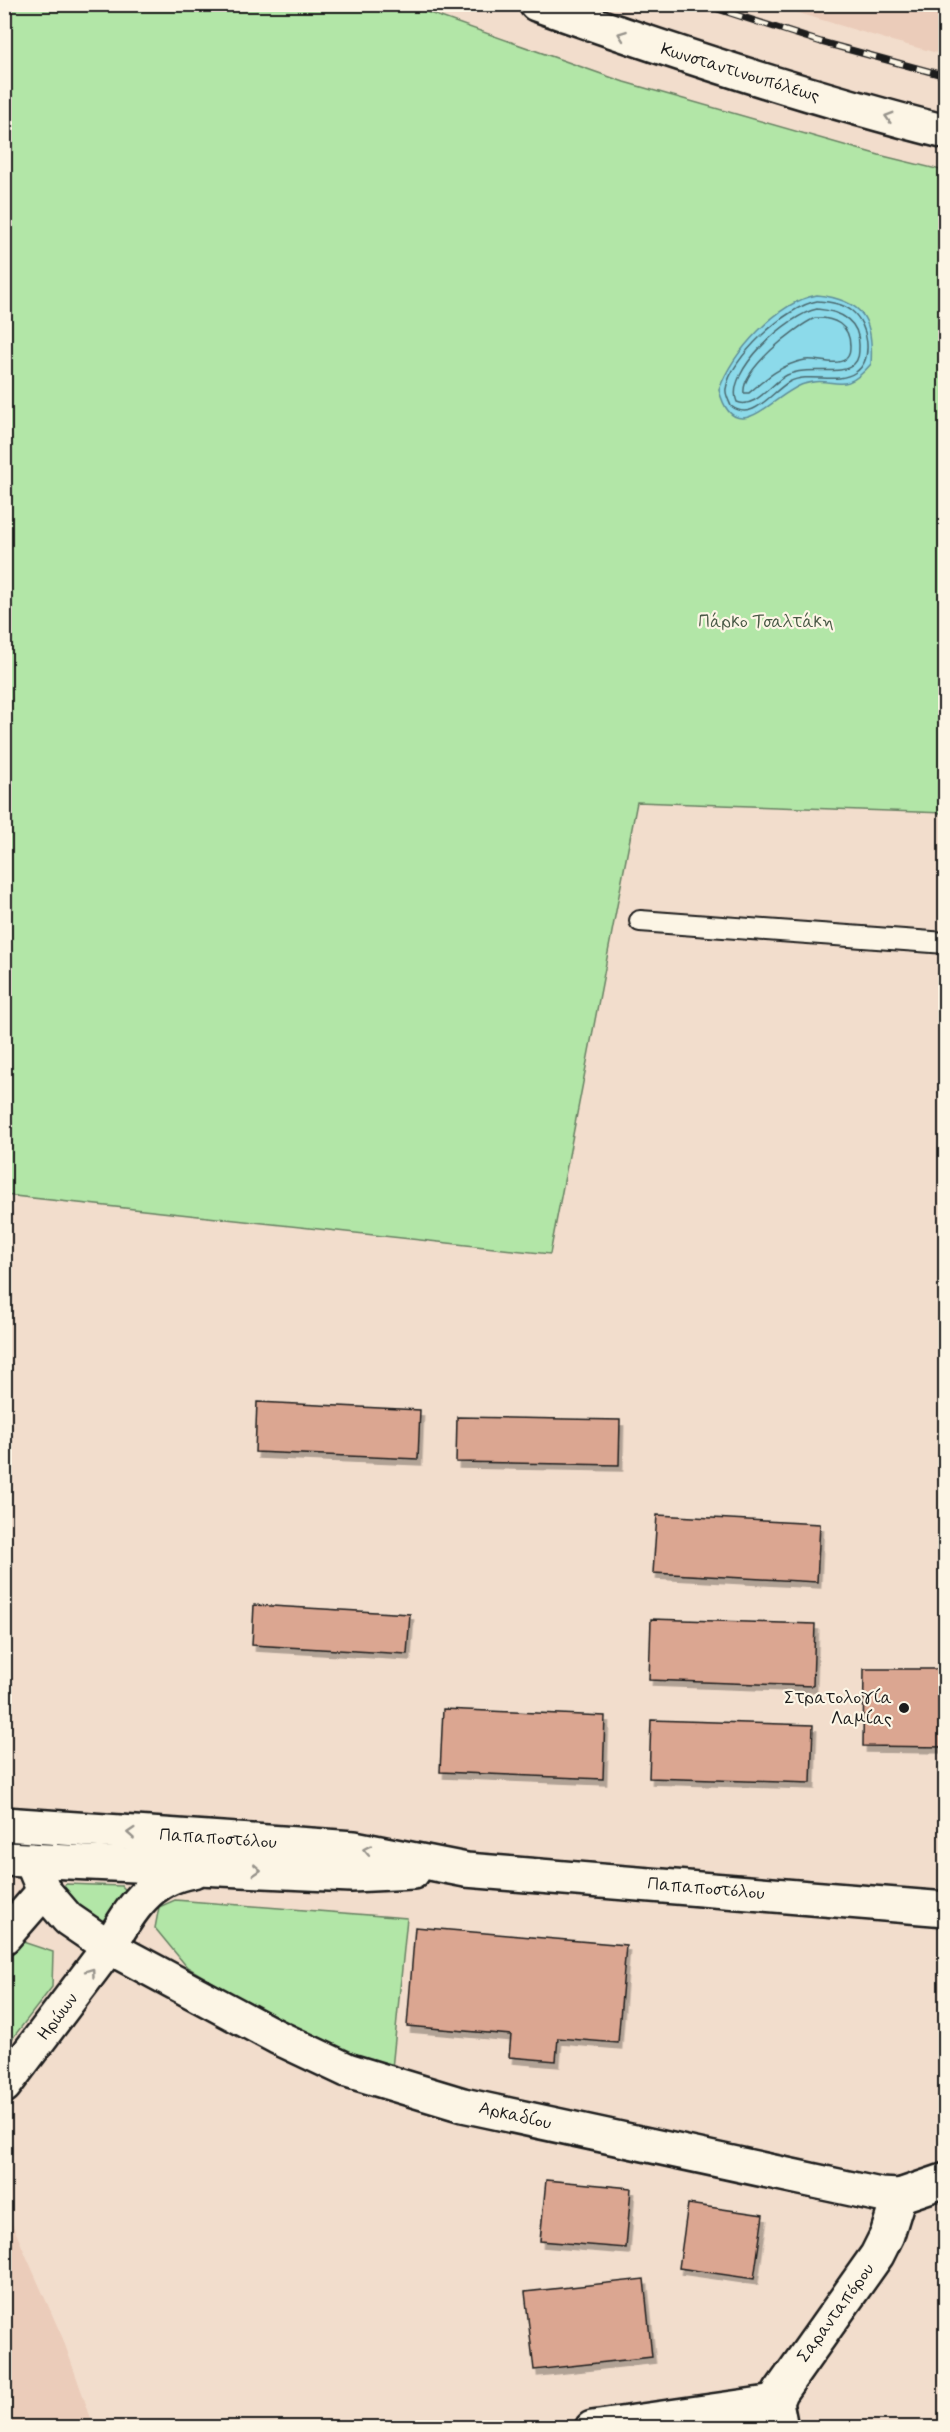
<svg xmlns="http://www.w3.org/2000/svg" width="950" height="2432" viewBox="0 0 950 2432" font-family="Mynerve,sans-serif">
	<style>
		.built { fill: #ebccba }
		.green { fill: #b2e6a7; stroke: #678162; stroke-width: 1.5 }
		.water { fill: #8cdaea; stroke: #5f8e98; stroke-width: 1.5 }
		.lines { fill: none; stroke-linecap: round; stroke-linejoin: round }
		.shore { stroke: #49686e; stroke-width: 1.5 }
		.building { fill: #dba691; stroke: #1c1c1c; stroke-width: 1.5; filter: url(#shadow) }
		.service-casing { stroke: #1c1c1c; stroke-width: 24 }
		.minor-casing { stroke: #1c1c1c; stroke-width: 38 }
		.tertiary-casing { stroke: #1c1c1c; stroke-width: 38 }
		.secondary-casing { stroke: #1c1c1c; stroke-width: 38 }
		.service { stroke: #fcf5e5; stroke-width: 20 }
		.minor { stroke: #fcf5e5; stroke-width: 33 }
		.tertiary { stroke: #fcf5e5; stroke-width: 33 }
		.secondary { stroke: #fcf5e5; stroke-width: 33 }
		.rail-casing { stroke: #1c1c1c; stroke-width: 7 }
		.rail { stroke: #fcf5e5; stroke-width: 4.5; stroke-dasharray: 14; stroke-linecap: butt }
		.oneway { stroke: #97938b }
		.poi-dot { fill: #1c1c1c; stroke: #fcf5e5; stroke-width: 2 }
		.labels { text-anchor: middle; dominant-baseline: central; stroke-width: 4.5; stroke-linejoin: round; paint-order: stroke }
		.street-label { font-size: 18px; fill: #1c1c1c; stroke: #fcf5e5 }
		.park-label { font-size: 18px; fill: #495946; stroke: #fcf5e5 }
		.poi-label { font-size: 18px; fill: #1c1c1c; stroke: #fcf5e5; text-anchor: end }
	</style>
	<defs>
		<filter id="shadow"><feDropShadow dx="3.5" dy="6" stdDeviation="0" flood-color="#0004"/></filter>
	</defs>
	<rect width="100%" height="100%" fill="#f2ddcc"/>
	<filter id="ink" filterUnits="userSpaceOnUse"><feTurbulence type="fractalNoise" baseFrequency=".0167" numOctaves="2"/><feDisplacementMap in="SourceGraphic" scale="12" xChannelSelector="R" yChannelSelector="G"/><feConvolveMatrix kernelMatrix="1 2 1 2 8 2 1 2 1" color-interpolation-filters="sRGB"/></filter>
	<g filter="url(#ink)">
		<g class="built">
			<path d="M772,5H945V55L892,41Z"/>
			<path d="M5,2208L63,2339L94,2427H5Z"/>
		</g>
		<g class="green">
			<path d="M5,5H407L624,82L879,155L945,171V813L637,802L550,1254L5,1195Z"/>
			<path d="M66,1884L122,1886L129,1894L101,1932L58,1892Z"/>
			<path d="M175,1900L407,1918L392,2069L361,2062L268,2015L187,1967L155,1928L159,1907Z"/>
			<path d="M20,1941L53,1952L52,1987L5,2048V1956Z"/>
		</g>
		<path class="water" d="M817,295C863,300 874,319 871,364C841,399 835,374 804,384C774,393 735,452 719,390C732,353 777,302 817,295Z"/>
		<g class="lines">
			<g class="shore">
				<path d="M817,301C829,302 842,303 852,311C868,324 874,359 856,372C836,386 811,371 789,382C771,392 753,423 731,406C729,401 725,394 726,389C730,358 787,306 817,301Z"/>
				<path d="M817,309C840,311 860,320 859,347C859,353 859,359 854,364C841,377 809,365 787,375C772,382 755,410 737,402C724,372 789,314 817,309Z"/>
				<path d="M815,318C834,317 850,325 850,346C850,351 850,355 846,359C835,367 817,358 805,360C782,364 765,379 749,393H744C741,370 795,327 815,318Z"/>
			</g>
		</g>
		<g class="building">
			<path d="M257,1402L420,1410L418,1459L255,1452Z"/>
			<path d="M457,1417L620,1420L619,1465L456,1462Z"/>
			<path d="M657,1515L820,1524L817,1582L653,1573Z"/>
			<path d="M254,1605L410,1614L407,1654L252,1645Z"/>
			<path d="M651,1619L815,1624L813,1686L649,1680Z"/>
			<path d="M864,1669H946V1747L863,1746Z"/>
			<path d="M443,1709L605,1716L603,1779L440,1772Z"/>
			<path d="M651,1720L813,1725L811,1783L649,1778Z"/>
			<path d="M415,1927L626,1945L618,2043L558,2038L556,2061L509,2057L511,2035L407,2026Z"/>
			<path d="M546,2180L631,2188L626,2248L540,2241Z"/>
			<path d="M688,2204L763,2215L754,2279L679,2268Z"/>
			<path d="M644,2279L652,2357L534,2370L525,2292Z"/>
		</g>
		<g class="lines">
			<defs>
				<path id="service" d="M640,921L946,943"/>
				<g id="minor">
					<path d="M31,1860L44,1891L68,1919L109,1947L277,2037L347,2070L463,2105L880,2195L899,2196L946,2180"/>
					<path d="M4,1937L44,1891"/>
					<path d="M4,2086L109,1947"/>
					<path d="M592,2428L776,2402"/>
					<path d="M781,2428L776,2402L780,2392L877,2255L887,2235L899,2196"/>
				</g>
				<path id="tertiary" d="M536,4C671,52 807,97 946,132"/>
				<g id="secondary">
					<path d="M4,1824L354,1848L466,1870L946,1909"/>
					<path d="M4,1859L351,1875L413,1872"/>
					<path d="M109,1947C130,1911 148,1878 193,1871"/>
				</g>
			</defs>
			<use href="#service" class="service-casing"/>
			<use href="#minor" class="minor-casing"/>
			<use href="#tertiary" class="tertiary-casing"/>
			<use href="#secondary" class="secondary-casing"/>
			<use href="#service" class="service"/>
			<use href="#minor" class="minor"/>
			<use href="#tertiary" class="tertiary"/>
			<use href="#secondary" class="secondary"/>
			<defs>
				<path id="rail" d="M702,4L821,42L946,76"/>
			</defs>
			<use href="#rail" class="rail-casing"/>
			<use href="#rail" class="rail"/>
		</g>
		<defs><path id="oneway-chevron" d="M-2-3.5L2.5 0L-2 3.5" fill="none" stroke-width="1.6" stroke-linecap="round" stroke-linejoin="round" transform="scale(1.5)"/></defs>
		<g class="oneway">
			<use href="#oneway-chevron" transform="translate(622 35) rotate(-160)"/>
			<use href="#oneway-chevron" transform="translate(889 117) rotate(-164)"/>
			<use href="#oneway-chevron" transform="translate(131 1833) rotate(-176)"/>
			<use href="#oneway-chevron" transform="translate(367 1850) rotate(-169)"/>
			<use href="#oneway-chevron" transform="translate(257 1870) rotate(3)"/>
			<use href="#oneway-chevron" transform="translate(91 1972) rotate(-54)"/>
		</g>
	</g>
	<circle class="poi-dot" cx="904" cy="1708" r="6"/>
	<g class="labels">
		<g class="street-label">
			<text transform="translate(740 73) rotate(17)">Κωνσταντινουπόλεως</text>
			<text transform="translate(218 1839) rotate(4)">Παπαποστόλου</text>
			<text transform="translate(706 1889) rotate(5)">Παπαποστόλου</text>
			<text transform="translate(58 2017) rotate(-53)">Ηρώων</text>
			<text transform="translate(515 2116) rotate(13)">Αρκαδίου</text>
			<text transform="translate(836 2313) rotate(-54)">Σαρανταπόρου</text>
		</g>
		<g class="park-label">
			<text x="766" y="622">Πάρκο Τσαλτάκη</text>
		</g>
		<g class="poi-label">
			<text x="892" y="1698">Στρατολογία<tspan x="892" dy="21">Λαμίας</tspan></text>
		</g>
	</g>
	<rect width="950" height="2432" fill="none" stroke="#fcf5e5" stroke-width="24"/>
	<rect x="12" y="12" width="926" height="2408" fill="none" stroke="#1c1c1c" stroke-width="2" filter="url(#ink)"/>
</svg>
